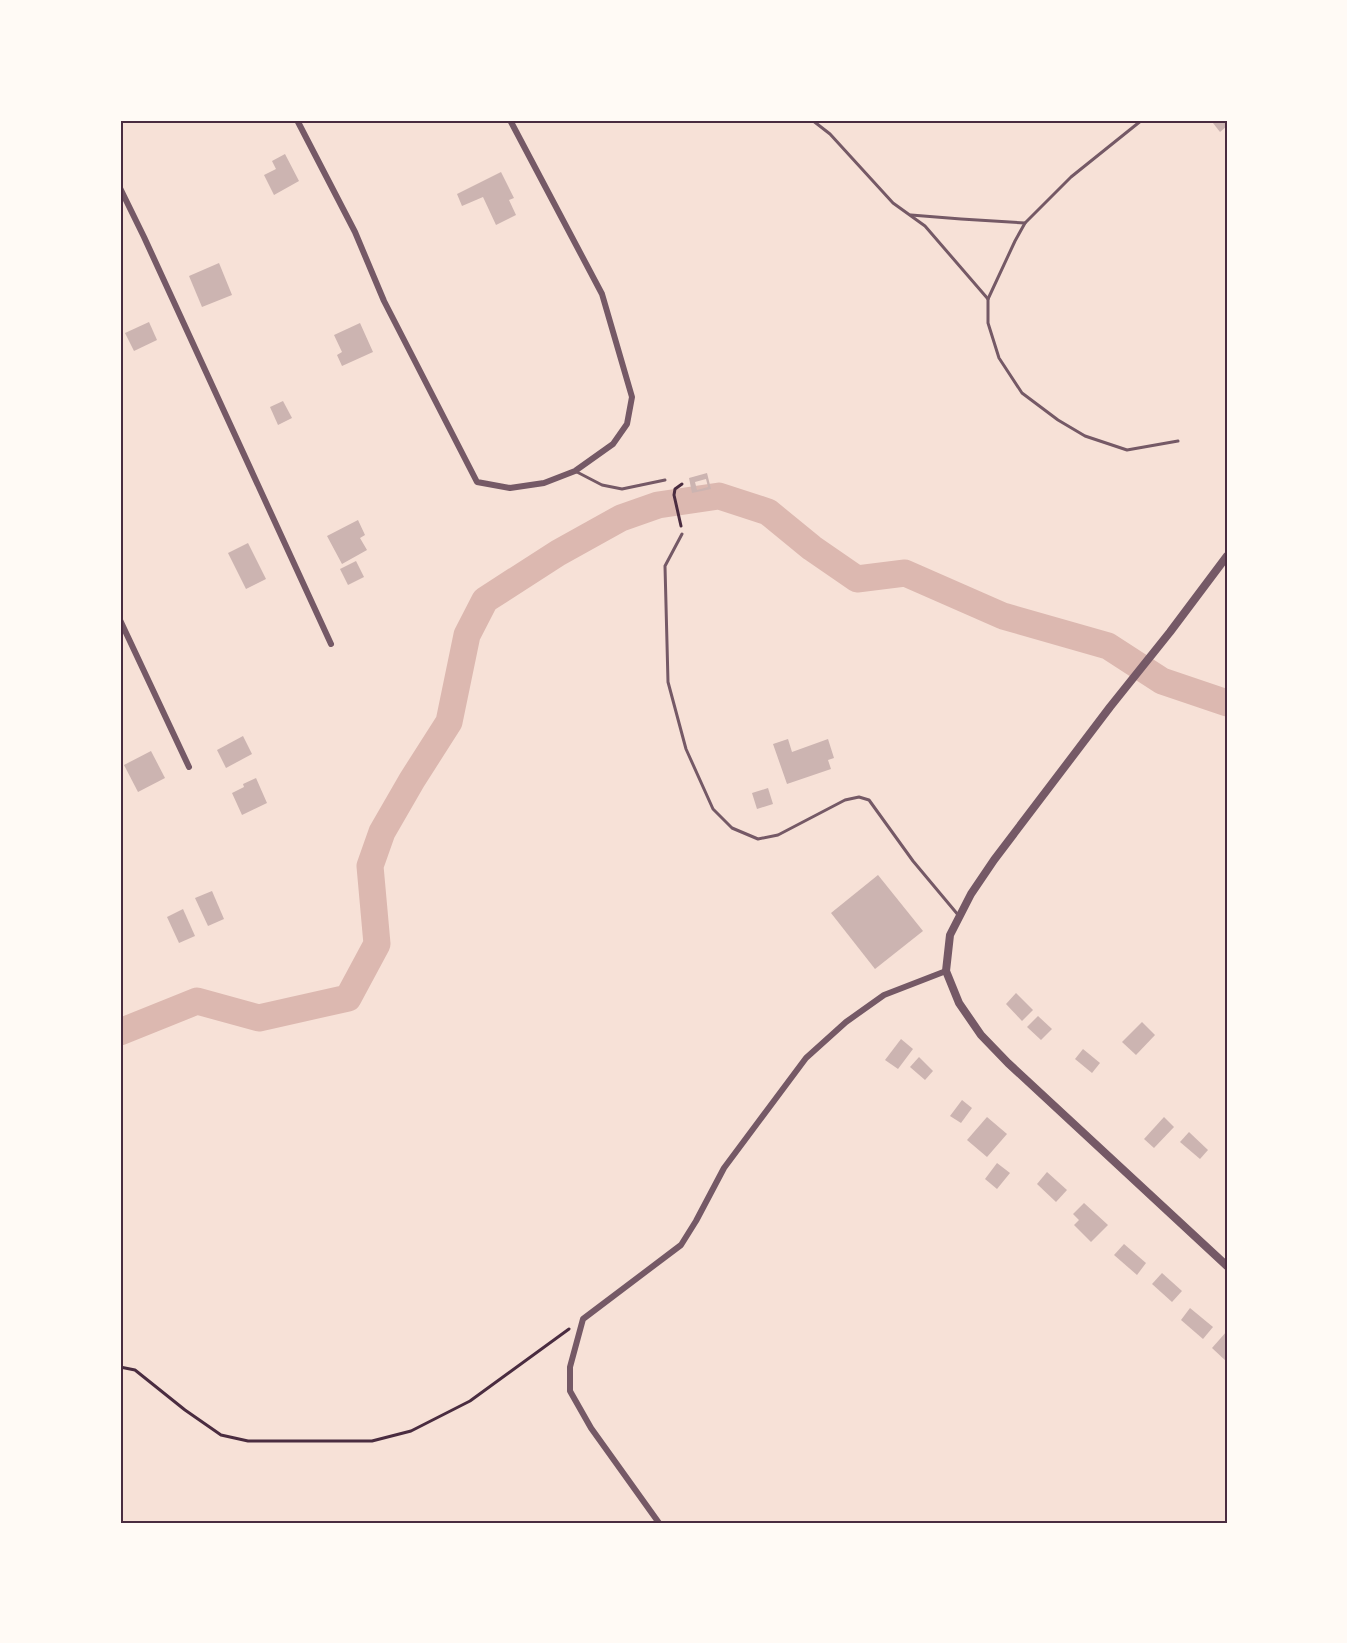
<svg xmlns="http://www.w3.org/2000/svg" width="1347" height="1643" viewBox="0 0 1347 1643" font-family="Bitter,serif">
	<style>
		.lines { fill: none; stroke-linecap: round; stroke-linejoin: round }
		.river { stroke: #dcb8b0; stroke-width: 27 }
		.building { fill: #ccb4b1; fill-rule: evenodd }
		.path { stroke: #4a2c40; stroke-width: 3 }
		.service { stroke: #755966; stroke-width: 3 }
		.minor { stroke: #755966; stroke-width: 6 }
		.tertiary { stroke: #755966; stroke-width: 8 }
		.neatline { fill: none; stroke: #4a2c40; stroke-width: 2 }
	</style>
	<rect width="100%" height="100%" fill="#f7e1d7"/>
	<g class="lines">
		<path class="river" d="M120,1032L197,1001L259,1018L348,998L377,944L370,866L382,832L412,780L449,722L467,635L485,600L558,553L621,518L658,505L719,496L768,512L812,548L857,579L905,573L1003,616L1108,646L1162,681L1227,703"/>
	</g>
	<g class="building">
		<path d="M1217,120H1227V126L1220,132L1213,123Z"/>
		<path d="M285,154L299,181L274,195L264,175L276,169L272,161Z"/>
		<path d="M501,172L514,198L509,200L516,215L496,225L483,197L462,206L457,194Z"/>
		<path d="M219,263L232,295L202,307L189,276Z"/>
		<path d="M149,322L157,340L134,351L125,333Z"/>
		<path d="M360,323L373,352L342,366L337,355L342,352L334,335Z"/>
		<path d="M283,401L292,418L278,425L270,407Z"/>
		<path d="M707,473L711,489L692,493L689,478ZM706,479L708,487L697,490L695,482Z"/>
		<path d="M358,520L365,535L360,538L367,550L342,564L327,536Z"/>
		<path d="M248,543L266,579L246,589L228,553Z"/>
		<path d="M356,561L364,577L348,585L340,569Z"/>
		<path d="M243,736L252,754L226,768L217,750Z"/>
		<path d="M788,739L792,752L828,739L834,758L828,760L831,769L787,784L773,744Z"/>
		<path d="M151,751L165,778L138,792L124,765Z"/>
		<path d="M256,778L267,803L242,815L232,793L244,787L243,784Z"/>
		<path d="M768,788L773,804L757,809L752,793Z"/>
		<path d="M878,875L923,931L875,969L831,913Z"/>
		<path d="M212,891L224,919L208,926L195,898Z"/>
		<path d="M183,909L195,936L179,943L167,917Z"/>
		<path d="M1016,993L1033,1010L1022,1021L1006,1004Z"/>
		<path d="M1038,1016L1052,1029L1041,1040L1027,1027Z"/>
		<path d="M1142,1022L1155,1035L1136,1055L1122,1042Z"/>
		<path d="M901,1039L913,1049L898,1069L885,1060Z"/>
		<path d="M1083,1049L1100,1063L1092,1073L1075,1059Z"/>
		<path d="M919,1057L933,1071L925,1080L910,1067Z"/>
		<path d="M962,1100L972,1108L961,1123L950,1116Z"/>
		<path d="M987,1117L1007,1134L987,1157L967,1140Z"/>
		<path d="M1164,1117L1174,1127L1154,1148L1144,1139Z"/>
		<path d="M1189,1132L1208,1150L1200,1159L1180,1142Z"/>
		<path d="M997,1163L1010,1173L997,1189L985,1179Z"/>
		<path d="M1047,1172L1067,1190L1056,1202L1037,1184Z"/>
		<path d="M1084,1203L1108,1225L1091,1242L1074,1225L1079,1220L1073,1214Z"/>
		<path d="M1124,1244L1146,1263L1137,1275L1114,1255Z"/>
		<path d="M1162,1273L1182,1291L1172,1302L1152,1284Z"/>
		<path d="M1190,1308L1213,1327L1203,1339L1181,1320Z"/>
		<path d="M1227,1331V1362L1212,1348Z"/>
	</g>
	<g class="lines">
		<g class="path">
			<path d="M681,526L674,495L675,489L682,484"/>
			<path d="M120,1367L135,1370L185,1410L221,1435L248,1441H372L411,1431L470,1401L569,1329"/>
		</g>
		<g class="service">
			<path d="M812,120L830,134L893,203L925,226L988,299V323L999,358L1022,393L1058,420L1085,436L1127,450L1178,441"/>
			<path d="M911,215L961,219L1025,223L1071,177L1142,120"/>
			<path d="M988,299L1015,241L1025,223"/>
			<path d="M575,471L602,485L622,489L665,480"/>
			<path d="M682,534L665,566L668,682L686,749L713,809L732,828L758,839L778,835L845,800L859,797L869,800L913,861L959,916"/>
		</g>
		<g class="minor">
			<path d="M297,120L355,232L384,301L477,482L510,488L544,483L575,471L613,444L627,424L632,397L602,294L510,120"/>
			<path d="M120,188L144,237L331,644"/>
			<path d="M120,620L189,767"/>
			<path d="M659,1523L591,1428L570,1391V1367L583,1319L681,1245L696,1221L724,1168L806,1058L846,1022L884,995L946,971"/>
		</g>
		<path class="tertiary" d="M1227,556L1170,632L1110,707L994,860L971,894L950,935L946,971L959,1003L981,1035L1008,1063L1227,1266"/>
	</g>
	<rect width="1347" height="1643" fill="none" stroke="#fffaf5" stroke-width="243"/>
	<rect x="122" y="122" width="1104" height="1400" class="neatline"/>
</svg>
